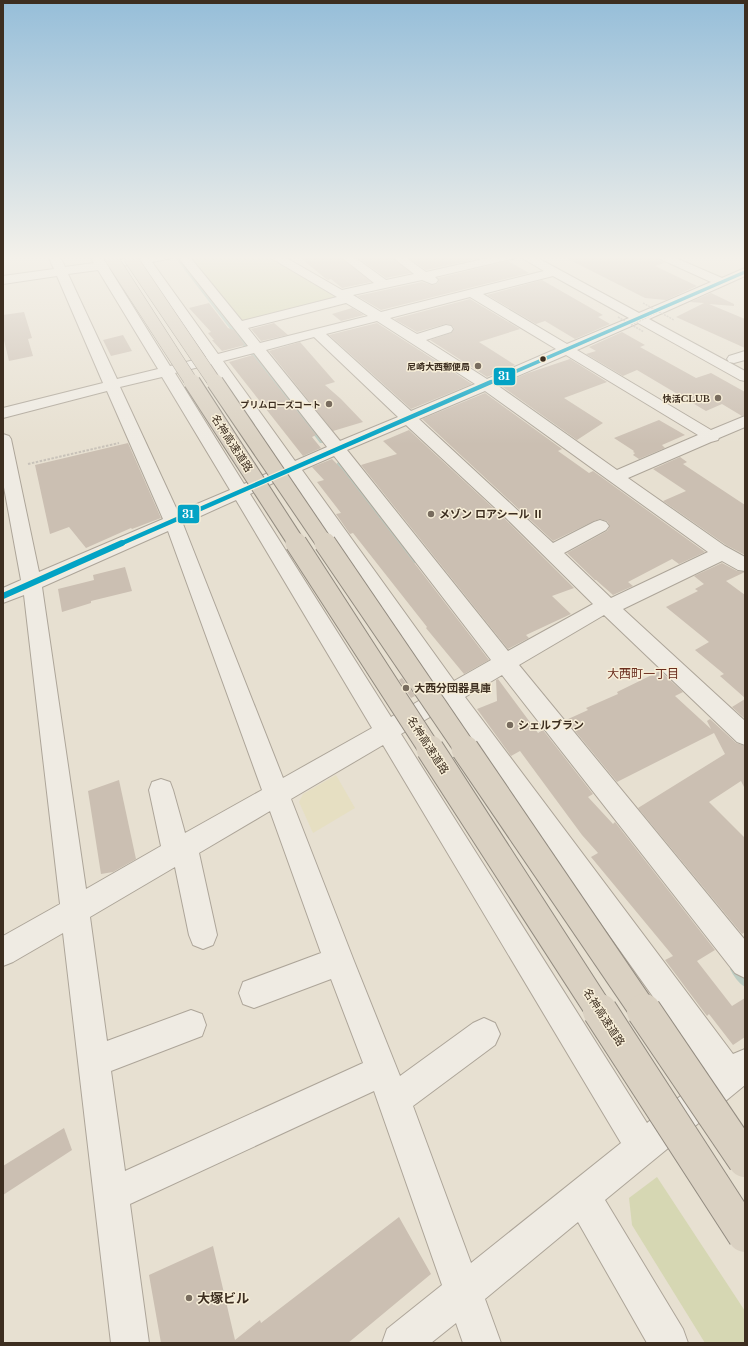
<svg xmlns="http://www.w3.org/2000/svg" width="748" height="1346" viewBox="0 0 748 1346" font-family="'Libre Baskerville','Noto Sans JP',serif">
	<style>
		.farmland { fill: #e6dfc2 }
		.green { fill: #d6d7b3 }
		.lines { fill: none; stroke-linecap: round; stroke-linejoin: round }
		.stream { fill: #bcccc2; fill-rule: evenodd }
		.building { fill: #cbbfb2 }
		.minor-casing { stroke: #ada599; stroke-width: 2 }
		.path { stroke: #c8c2b9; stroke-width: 2; stroke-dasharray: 2.5 1.5; stroke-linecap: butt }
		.minor { fill: #efebe3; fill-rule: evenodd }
		.highway-bridge-far4-casing { stroke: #928b80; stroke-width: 14; stroke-linecap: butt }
		.highway-bridge-far3-casing { stroke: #928b80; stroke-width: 18; stroke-linecap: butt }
		.highway-bridge-far2-casing { stroke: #928b80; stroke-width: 23; stroke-linecap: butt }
		.highway-bridge-far1-casing { stroke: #928b80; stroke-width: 29; stroke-linecap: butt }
		.highway-bridge-casing { stroke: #928b80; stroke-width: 36; stroke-linecap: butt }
		.path-bridge { stroke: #c8c2b9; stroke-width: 1.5; stroke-dasharray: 2 1; stroke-linecap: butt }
		.highway-bridge-far4 { stroke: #dad1c2; stroke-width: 13 }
		.highway-bridge-far3 { stroke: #dad1c2; stroke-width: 16 }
		.highway-bridge-far2 { stroke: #dad1c2; stroke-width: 21 }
		.highway-bridge-far1 { stroke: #dad1c2; stroke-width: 27 }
		.highway-bridge { stroke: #dad1c2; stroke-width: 34 }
		.bus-1-far2-casing { stroke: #f7eed8; stroke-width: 5.5 }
		.bus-1-far1-casing { stroke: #f7eed8; stroke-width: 7 }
		.bus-1-casing { stroke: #f7eed8; stroke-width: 9 }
		.bus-1-far2 { stroke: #03a3c5; stroke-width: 3.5 }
		.bus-1-far1 { stroke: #03a3c5; stroke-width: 4.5 }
		.bus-1 { stroke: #03a3c5; stroke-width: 6 }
		.bus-dot { fill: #3d2e20; stroke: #f7eed8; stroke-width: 1.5 }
		.poi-dot { fill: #786c5e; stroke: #f7eed8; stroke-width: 1.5 }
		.labels { text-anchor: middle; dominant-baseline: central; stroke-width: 3; stroke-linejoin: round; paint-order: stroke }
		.far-poi-label { font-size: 9px; font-weight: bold; fill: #3d2e20; stroke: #f7eed8; text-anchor: end }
		.street-label { font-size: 11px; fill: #3d2e20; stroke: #f7eed8 }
		.poi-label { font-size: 11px; font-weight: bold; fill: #3d2e20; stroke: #f7eed8; text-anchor: start }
		.neighbourhood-label { font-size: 12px; fill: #6b2e1e; stroke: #f7eed8 }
		.near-poi-label { font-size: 13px; font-weight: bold; fill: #3d2e20; stroke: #f7eed8; text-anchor: start }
		.line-badge { stroke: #f7eed8; stroke-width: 1.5 }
		.badge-label { font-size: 11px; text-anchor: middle; font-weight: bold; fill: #fff }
	</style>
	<rect width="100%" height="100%" fill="#e7e0d1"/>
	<path class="farmland" d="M336,775L355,808L313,833L299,802L303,794Z"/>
	<g class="green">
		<path d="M188,256H270L340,298L243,323Z"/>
		<path d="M657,1177L745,1311V1343H705L632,1225L629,1198Z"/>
	</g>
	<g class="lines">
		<g class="stream">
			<path d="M174,256H178L248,345V347H244Z"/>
			<path d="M251,353H255L324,441V443H320L251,355Z"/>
			<path d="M339,462L341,463L418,561L419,562L418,563H414L337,465V463Z"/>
			<path d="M735,964C745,969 745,977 745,987C739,984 733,975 730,969L732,966Z"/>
		</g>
	</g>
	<g class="building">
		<path d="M298,256H339L371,282L342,288L331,279L328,280L325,278Z"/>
		<path d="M355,256H390L411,273L386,278Z"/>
		<path d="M406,256H491L426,270Z"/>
		<path d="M562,256H655L657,259L665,263L655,266L697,286L666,300L645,298Z"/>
		<path d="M508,261L529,273L381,310L357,296L422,282L432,285L437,284L439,280L438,278Z"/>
		<path d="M542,280L603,315L598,317L610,324L575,339L545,321L536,324L487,295Z"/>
		<path d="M711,293L734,304V306L709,304L745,319V348L676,317L704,303L690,302Z"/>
		<path d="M470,299L520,329L479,342L515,365L487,377L430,340L451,333L454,328L451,325L446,324L417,332L394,319Z"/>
		<path d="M209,303L228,328L234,330L245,345L222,351L212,340H214L208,333L211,332L189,308Z"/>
		<path d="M352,308L364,315L341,321L332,314Z"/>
		<path d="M24,312L32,338L28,339L33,356L9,361L3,336V315Z"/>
		<path d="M274,323L288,335L261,341L251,329Z"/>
		<path d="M377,323L472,384L411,409L329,335Z"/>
		<path d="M622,332L645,345L640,347L696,378L711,373L745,392V415L742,416L722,404L706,411L637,370L623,376L586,354L596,351L589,347Z"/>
		<path d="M123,335L132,351L111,356L103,340Z"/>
		<path d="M300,342L335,382L325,385L341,399L363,422L333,431L269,351Z"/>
		<path d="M253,355L316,435L312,437L321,448L303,456L229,362Z"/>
		<path d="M570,359L607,382L564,398L603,423L577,440L500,385L528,373Z"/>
		<path d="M485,393L562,449L558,451L589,473L593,471L705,552L679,564L672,559L628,582L633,586L613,595L596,580H595L567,553L607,531L610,526L607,521L600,519L594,521L553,541L422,419Z"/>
		<path d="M659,420L685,435L662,445L665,448L639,459L633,455L635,453L633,452L634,451L614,438Z"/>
		<path d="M409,430L505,519L574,588L552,596L571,614L526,635L529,638L508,649L361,465L397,454L383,441Z"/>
		<path d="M128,443L161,518L132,529L131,528L86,548L69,527L50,534L35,465Z"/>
		<path d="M680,457L687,462L683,464L745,505V555L726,545L663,501L686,491L653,469Z"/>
		<path d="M332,459L342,469L489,660L464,674L426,628L427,627L353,533L350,534L336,514L341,513L317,482L324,480L312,467Z"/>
		<path d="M722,563L737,571L745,572L726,581L745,595V698L720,676L724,674L695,650L709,642L666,607L698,591L695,589L704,584L694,576Z"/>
		<path d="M125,567L132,591L91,601V603L62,612L58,589L94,580L93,575Z"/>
		<path d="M660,671L683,692L675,696L711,729L707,721L710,719L736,743L745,746V789L741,781L709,802L745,838V932L742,934L638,808L725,754L714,733L617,782L566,720L588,710L586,708L618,694L617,692Z"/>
		<path d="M402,678L415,696L411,698L399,680Z"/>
		<path d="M498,679L538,733L543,730L593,794L588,797L613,824L615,822L715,950L697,961L732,1006L745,998V1037L733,1045L709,1014L707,1016L665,960L673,956L591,857L598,853L582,835L520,751L511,756L477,709L497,701L496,680Z"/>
		<path d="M745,699V719L732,707Z"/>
		<path d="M119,780L136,859L113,872L101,874L88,791Z"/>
		<path d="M64,1128L72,1150L3,1195V1166Z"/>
		<path d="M399,1217L431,1274L348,1343H161L149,1275L213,1246L235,1340L260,1320L261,1323Z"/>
	</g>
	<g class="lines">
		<defs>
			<g id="minor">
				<path d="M48,256H60L65,267L94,263L90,256H102L105,262L137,257L136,256H174L172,258L152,262L218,354L248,346L177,256H189L242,321L337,297L271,258L269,256H283L342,290L374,283L340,256H353L386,280L414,274L391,256H404L426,272L497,256H517L515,258L435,277L438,280L436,283L432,284L422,280L353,295L381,312L544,271L522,258L520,256H534L639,313L711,282L658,258L656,256H671L722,278L745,268V276L649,319L745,371V381L740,380L638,323L577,350L711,430L745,416V427L719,438L718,440L711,442L628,478L725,546L745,557V571L738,570L722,561L623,609L745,721V745L737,742L604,615L519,665L745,940V978L735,973L502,675L465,697L733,1054L745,1049V1085L605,1200L683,1329L688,1343H647L578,1222L485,1299L501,1343H463L456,1323L431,1343H382L387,1329L442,1285L374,1091L130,1204L149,1343H111L63,933L13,962L3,966V936L60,904L24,595L3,603V588L21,580L3,482V434L9,436L11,439L39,572L163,519L107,391L3,418V408L103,383L57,276L3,284V276L54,269ZM141,263L206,357L170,366L109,268ZM98,270L158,369L117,379L68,274ZM553,276L629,318L567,344L483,294ZM470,297L556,349L487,379L426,340L451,332L453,329L451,326L446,325L417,334L390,318ZM346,303L368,316L260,343L248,328ZM377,321L475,384L411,411L326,334ZM314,337L398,417L340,441L266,350ZM254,353L327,447L295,461L223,361ZM566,355L698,435L617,470L497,385ZM211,364L281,467L244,484L175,373ZM162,377L230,490L178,512L120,387ZM485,391L708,552L611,598L564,553L606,530L609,526L606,522L600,520L594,522L553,543L419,419ZM406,425L506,518L593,604L508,651L347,450ZM334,456L338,461L491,660L454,681L302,470ZM288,476L436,691L391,717L250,494ZM236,500L372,728L283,778L183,524ZM168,531L262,790L185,833L173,790L170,782L161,779L152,782L149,790L161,846L86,889L42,587ZM447,707L708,1074L647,1123L401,734ZM383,745L621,1143L471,1263L413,1106L495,1045L500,1034L495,1023L484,1018L473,1023L400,1076L354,961L291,799ZM270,811L321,953L243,982L239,993L243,1004L254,1008L331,979L363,1063L125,1171L111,1071L202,1036L206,1025L202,1014L191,1010L107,1041L90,917L175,867L189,935L193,945L203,949L213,945L217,935L199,853Z"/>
				<path d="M745,351V360L734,363L729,362L727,359L729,356Z"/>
			</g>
		</defs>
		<use href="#minor" class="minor-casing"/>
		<path class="path" d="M28,464L119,443"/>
		<use href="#minor" class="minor"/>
		<defs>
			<g id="highway-bridge-far4">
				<path d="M110,256L192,383"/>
				<path d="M129,256L215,383"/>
			</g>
			<g id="highway-bridge-far3">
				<path d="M192,382L297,544"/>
				<path d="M215,382L325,544"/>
			</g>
			<g id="highway-bridge-far2">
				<path d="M296,543L430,750"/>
				<path d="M325,543L466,750"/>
			</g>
			<g id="highway-bridge-far1">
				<path d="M430,749L600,1012"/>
				<path d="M465,749L644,1012"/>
			</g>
			<g id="highway-bridge">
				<path d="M600,1011L745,1235"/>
				<path d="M644,1011L745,1160"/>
			</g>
		</defs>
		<use href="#highway-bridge-far4" class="highway-bridge-far4-casing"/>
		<use href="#highway-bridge-far3" class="highway-bridge-far3-casing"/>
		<use href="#highway-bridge-far2" class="highway-bridge-far2-casing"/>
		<use href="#highway-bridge-far1" class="highway-bridge-far1-casing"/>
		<use href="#highway-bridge" class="highway-bridge-casing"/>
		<g class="path-bridge">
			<path d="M643,303L674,320"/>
			<path d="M618,317L644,332"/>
			<path d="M631,325L658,312"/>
		</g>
		<use href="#highway-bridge-far4" class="highway-bridge-far4"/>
		<use href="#highway-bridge-far3" class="highway-bridge-far3"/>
		<use href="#highway-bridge-far2" class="highway-bridge-far2"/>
		<use href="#highway-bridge-far1" class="highway-bridge-far1"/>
		<use href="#highway-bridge" class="highway-bridge"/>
		<defs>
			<path id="bus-1-far2" d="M489,383L745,272"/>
			<path id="bus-1-far1" d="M120,544L491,382"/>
			<path id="bus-1" d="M3,596L122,543"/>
		</defs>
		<use href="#bus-1-far2" class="bus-1-far2-casing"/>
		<use href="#bus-1-far1" class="bus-1-far1-casing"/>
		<use href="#bus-1" class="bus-1-casing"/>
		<use href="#bus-1-far2" class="bus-1-far2"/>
		<use href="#bus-1-far1" class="bus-1-far1"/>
		<use href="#bus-1" class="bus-1"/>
	</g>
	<linearGradient id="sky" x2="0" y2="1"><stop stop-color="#96bed9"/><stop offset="0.58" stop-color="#f4f1ea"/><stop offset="1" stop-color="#f4f1ea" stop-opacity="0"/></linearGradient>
	<rect width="748" height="444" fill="url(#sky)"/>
	<circle class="bus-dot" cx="543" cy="359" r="3.5"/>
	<g class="poi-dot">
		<circle cx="478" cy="366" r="4"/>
		<circle cx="718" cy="398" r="4"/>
		<circle cx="329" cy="404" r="4"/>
		<circle cx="431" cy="514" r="4"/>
		<circle cx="406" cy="688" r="4"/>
		<circle cx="510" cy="725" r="4"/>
		<circle cx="189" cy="1298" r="4"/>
	</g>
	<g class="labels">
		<g class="far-poi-label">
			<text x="470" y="366">尼崎大西郵便局</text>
			<text x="710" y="398">快活CLUB</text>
			<text x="321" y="404">プリムローズコート</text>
		</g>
		<g class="street-label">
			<text transform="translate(232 443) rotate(57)">名神高速道路</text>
			<text transform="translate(428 745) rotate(57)">名神高速道路</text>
			<text transform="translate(604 1017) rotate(57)">名神高速道路</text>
		</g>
		<g class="poi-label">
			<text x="439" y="514">メゾン ロアシール Ⅱ</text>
			<text x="414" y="688">大西分団器具庫</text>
			<text x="518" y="725">シェルブラン</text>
		</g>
		<g class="neighbourhood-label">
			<text x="643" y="673">大西町一丁目</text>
		</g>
		<g class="near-poi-label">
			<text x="197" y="1298">大塚ビル</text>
		</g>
	</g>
	<g class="line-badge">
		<rect x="493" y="367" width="23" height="19" rx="4" fill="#03a3c5"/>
		<rect x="177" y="504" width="23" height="20" rx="4" fill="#03a3c5"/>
	</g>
	<g class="badge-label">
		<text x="504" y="380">31</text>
		<text x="188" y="518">31</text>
	</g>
	<rect width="748" height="1346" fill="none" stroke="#3d2e20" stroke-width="8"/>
</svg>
